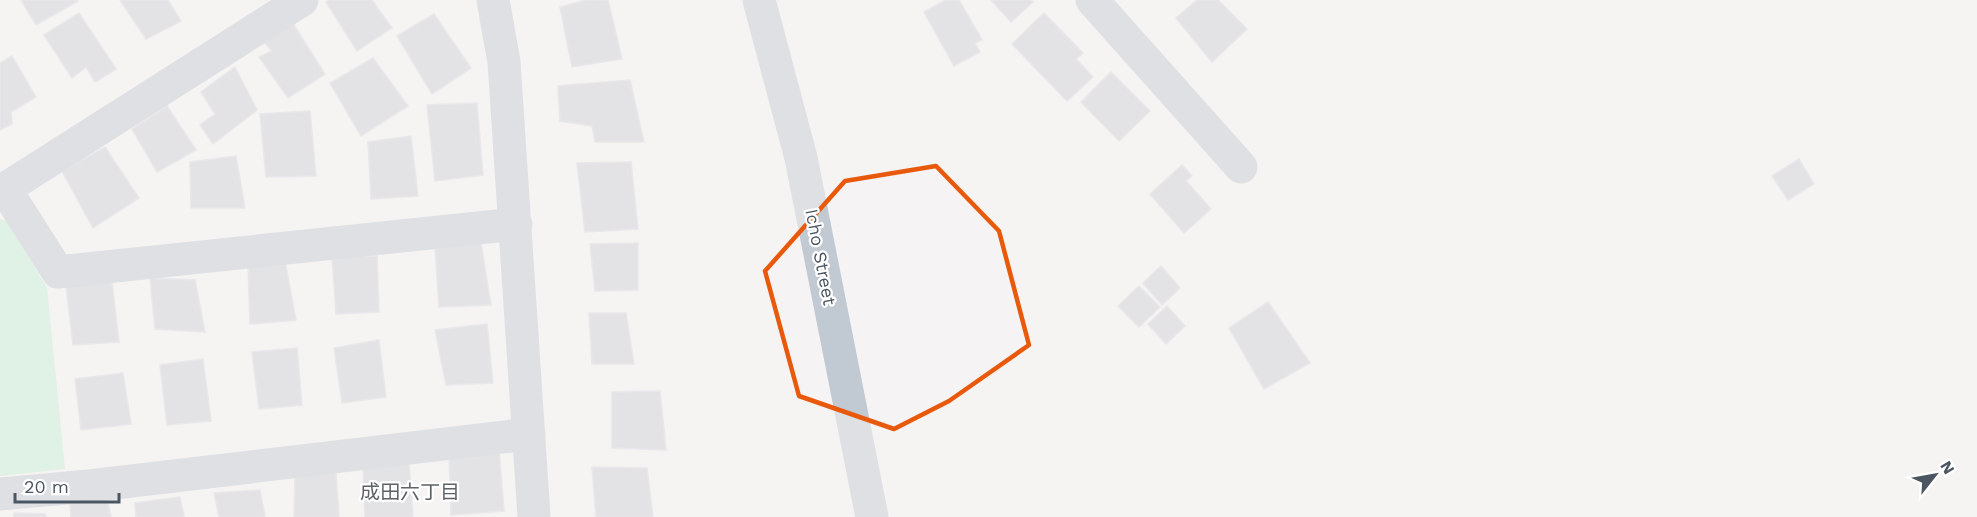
<svg xmlns="http://www.w3.org/2000/svg" width="1977" height="517" viewBox="0 0 1977 517" font-family="'Work Sans','Noto Sans JP',sans-serif">
	<style>
		.green { fill: #c3f1d5 }
		.building { fill: #cdcfd5; stroke: #d7d9de; stroke-width: 1.5 }
		.lines { fill: none; stroke-linecap: round; stroke-linejoin: round }
		.minor { stroke: #c1cad2; stroke-width: 33 }
		.tertiary { stroke: #c1cad2; stroke-width: 33 }
		.marked { fill: none; stroke: #e8590c; stroke-width: 4.5; stroke-linejoin: round }
		.labels { text-anchor: middle; dominant-baseline: central; stroke-width: 4.5; stroke-linejoin: round; paint-order: stroke }
		.street-label { font-size: 18px; fill: #4a5661; stroke: #fff }
		.neighbourhood-label { font-size: 20px; fill: #5f6368; stroke: #fff }
	</style>
	<rect width="100%" height="100%" fill="#f5f3f3"/>
	<path class="green" d="M0,219L8,221L47,288L65,469L0,476Z"/>
	<g class="building">
		<path d="M21,0H77L78,1L36,25Z"/>
		<path d="M120,0H168L181,21L146,39Z"/>
		<path d="M329,0H372L392,28L357,51L326,2Z"/>
		<path d="M586,0H608L622,59L572,67L560,7Z"/>
		<path d="M946,0H959L982,40L975,43L980,52L954,66L924,12Z"/>
		<path d="M991,0H1031L1033,2L1011,22Z"/>
		<path d="M1197,0H1218L1247,29L1212,62L1176,18Z"/>
		<path d="M79,13L116,69L95,82L86,67L72,78L44,35Z"/>
		<path d="M1044,13L1083,53L1076,59L1093,77L1067,101L1012,44Z"/>
		<path d="M434,14L471,68L432,94L397,36Z"/>
		<path d="M290,19L325,74L288,98L259,57L272,51L258,35Z"/>
		<path d="M12,56L36,97L11,112L12,124L0,130V63Z"/>
		<path d="M373,58L408,106L361,136L330,83Z"/>
		<path d="M235,67L257,110L213,144L200,125L215,114L201,92Z"/>
		<path d="M1111,72L1150,111L1119,141L1081,102Z"/>
		<path d="M630,80L644,142H595L592,126L560,121L558,86Z"/>
		<path d="M477,103L483,175L435,181L427,105Z"/>
		<path d="M167,106L196,150L157,172L132,129Z"/>
		<path d="M310,111L316,176L266,177L260,114Z"/>
		<path d="M411,136L418,196L371,199L368,142Z"/>
		<path d="M105,147L139,198L93,228L62,171Z"/>
		<path d="M236,156L245,208H191L190,162Z"/>
		<path d="M1799,159L1814,184L1788,200L1772,176Z"/>
		<path d="M631,162L638,229L585,232L577,163Z"/>
		<path d="M1182,165L1192,176L1186,181L1211,209L1184,233L1150,194Z"/>
		<path d="M481,243L491,305L439,307L435,248Z"/>
		<path d="M638,243V290L595,291L590,244Z"/>
		<path d="M377,256L379,312L336,314L332,257Z"/>
		<path d="M285,261L296,320L250,324L248,264Z"/>
		<path d="M1161,266L1180,288L1162,305L1143,283Z"/>
		<path d="M150,278L195,280L205,332L155,329Z"/>
		<path d="M112,282L119,342L73,345L66,286Z"/>
		<path d="M1139,286L1160,307L1139,327L1118,306Z"/>
		<path d="M1268,302L1310,363L1264,389L1229,328Z"/>
		<path d="M1167,306L1185,326L1166,344L1148,324Z"/>
		<path d="M589,313H626L634,364H592Z"/>
		<path d="M487,324L493,383L446,385L435,330Z"/>
		<path d="M379,340L386,397L342,403L334,348Z"/>
		<path d="M297,348L302,405L259,409L252,352Z"/>
		<path d="M203,359L211,421L167,425L160,365Z"/>
		<path d="M123,373L131,424L81,430L75,379Z"/>
		<path d="M660,391L666,450L612,448V392Z"/>
		<path d="M499,449L504,511L451,515L449,454Z"/>
		<path d="M409,463L413,517H365L363,467Z"/>
		<path d="M592,467L647,468L653,517H596Z"/>
		<path d="M336,473L339,517H294L295,476Z"/>
		<path d="M260,490L265,517H219L214,493Z"/>
		<path d="M180,497L184,517H136L135,503Z"/>
		<path d="M70,503H108L111,517H71Z"/>
		<path d="M14,513L45,514L46,517H14Z"/>
	</g>
	<g class="lines">
		<g class="minor">
			<path d="M493,0L504,62L534,517"/>
			<path d="M1092,0L1241,167"/>
			<path d="M5,189L58,272L516,224"/>
			<path d="M0,192L302,0"/>
			<path d="M0,494L89,486L529,434"/>
		</g>
		<path class="tertiary" d="M759,0L801,158L872,517"/>
	</g>
	<path d="M0 0H1977V517H0ZM936,166L999,231L1029,345L949,401L894,429L799,396L765,271L845,181Z" fill="#f5f3f3" fill-opacity=".55" fill-rule="evenodd"/>
	<path class="marked" d="M936,166L999,231L1029,345L949,401L894,429L799,396L765,271L845,181Z"/>
	<g class="labels">
		<g class="street-label">
			<text transform="translate(821 257) rotate(79)">Icho Street</text>
		</g>
		<g class="neighbourhood-label">
			<text x="410" y="492">成田六丁目</text>
		</g>
	</g>
	<g transform="translate(1935 475) rotate(59)" stroke="#ffffff" stroke-width="4.5" paint-order="stroke">
	<path d="M0-4.5L10 22L0 15L-10 22Z" fill="#4a5661"/>
	<text y="-9" font-size="16" font-weight="bold" text-anchor="middle" fill="#4a5661">N</text>
	</g>
	<path d="M15 493v9h104v-9" fill="none" stroke="#4a5661" stroke-width="3"/>
	<text x="24" y="493" font-size="18" fill="#4a5661" stroke="#ffffff" stroke-width="4.5" paint-order="stroke">20 m</text>
</svg>
